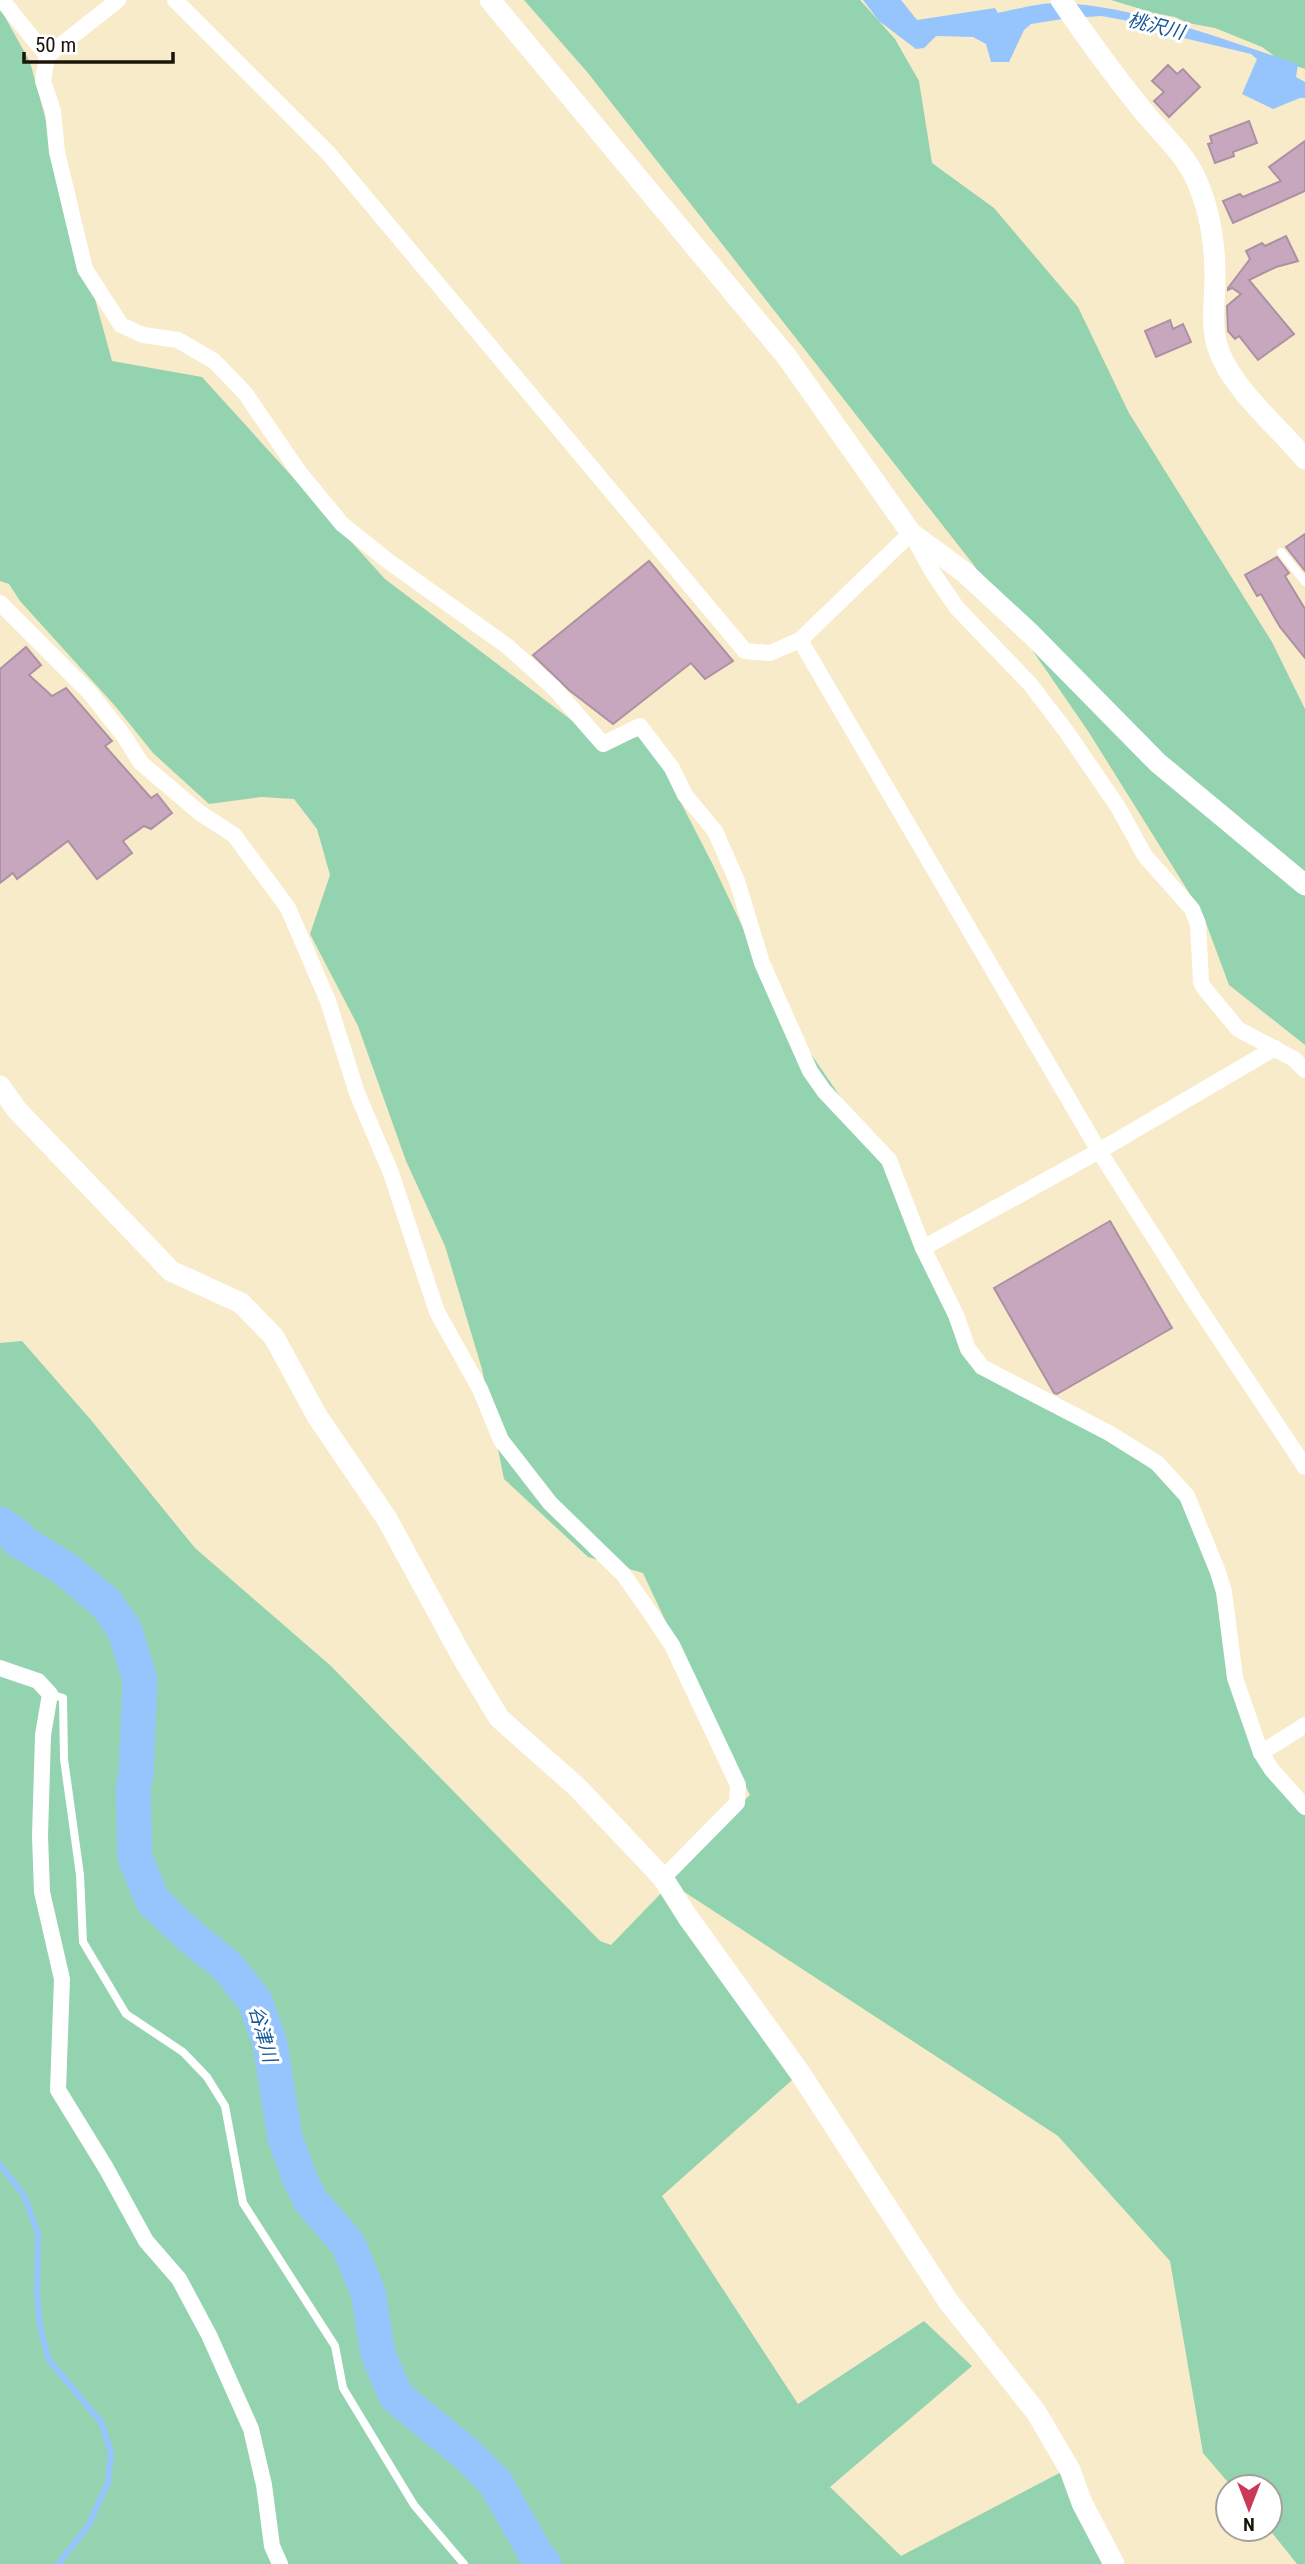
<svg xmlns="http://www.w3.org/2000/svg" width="1305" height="2564" viewBox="0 0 1305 2564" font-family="'Roboto Condensed','Noto Sans JP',sans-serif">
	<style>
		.green { fill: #94d3af }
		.water { fill: #95c5fc }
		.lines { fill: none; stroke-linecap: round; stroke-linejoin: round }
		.stream { stroke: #95c5fc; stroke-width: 6 }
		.river { stroke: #95c5fc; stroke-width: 35 }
		.building { fill: #c7a7bd; stroke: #ae90a5; stroke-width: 2 }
		.service { stroke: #fff; stroke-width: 8 }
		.minor { stroke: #fff; stroke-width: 16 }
		.tertiary { stroke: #fff; stroke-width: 21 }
		.labels { text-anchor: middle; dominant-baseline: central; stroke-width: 6; stroke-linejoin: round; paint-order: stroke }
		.water-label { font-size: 19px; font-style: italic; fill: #135797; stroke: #fff }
	</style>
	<rect width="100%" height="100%" fill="#f8ebc9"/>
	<g class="green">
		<path d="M524,0H860L895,39L919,81L932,163L994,208L1078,307L1129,413L1272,642L1305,709V1045L1229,985L1203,915L1088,731L973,564L588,73Z"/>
		<path d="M1111,0H1305V69L1281,61L1262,47L1215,28L1188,23L1175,17L1154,13Z"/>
		<path d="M0,8L30,62L112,361L202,377L385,579L603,744L646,735L713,865L785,1016L883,1159L964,1351L1109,1433L1187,1496L1228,1625L1261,1753L1305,1806V2564H1297L1269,2529L1270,2487H1232L1203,2453L1170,2261L1058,2136L663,1878L750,1795L709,1714L643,1573L588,1557L504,1479L482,1369L445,1246L406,1161L358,1026L310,934L330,875L317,829L294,799L261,797L209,804L153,753L116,707L20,601L9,584L0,581Z"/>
		<path d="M22,1341L91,1420L195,1548L331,1666L600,1941L611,1945L668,1886L800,2073L662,2196L798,2404L924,2321L972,2366L830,2487L901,2556L1065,2470L1114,2564H0V1343Z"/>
	</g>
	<path class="water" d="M863,0H901L917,20L995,8L998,13C1018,9 1041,2 1062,3C1140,7 1225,40 1298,64L1296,77L1305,82V98H1300L1273,109L1242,94L1257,59L1251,54L1184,38L1144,24L1102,16L1069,18L1031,24L1024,30L1009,62H991L986,44L973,37L936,36L924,48L916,49L879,21Z"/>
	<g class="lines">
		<path class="stream" d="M0,2165L24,2195L38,2234L37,2295L40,2325L48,2359L101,2422L111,2452L108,2483L88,2526L58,2564"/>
		<path class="river" d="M0,1524L18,1537V1540L64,1568L107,1604L125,1631L140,1680L136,1774L133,1789L135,1858L148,1889L153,1901L190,1936L227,1966L255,2001L270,2044L285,2138L300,2179L311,2201L348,2244L368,2292L378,2354L396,2396L469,2456L495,2482L537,2556L544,2564"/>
	</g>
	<g class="building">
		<path d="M1168,65L1177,74L1183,69L1200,87L1169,117L1154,101L1164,92L1152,81Z"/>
		<path d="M1249,121L1257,143L1233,152L1234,156L1215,163L1208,144L1212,143L1210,136Z"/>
		<path d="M1305,141V191L1233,223L1223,201L1240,194L1243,197L1281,181L1269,167Z"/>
		<path d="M1286,236L1298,261L1276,267L1249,280L1294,334L1258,360L1239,336L1235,339L1228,331L1227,306L1241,294L1232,288L1228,290V288L1250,259L1246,251L1262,243L1265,246Z"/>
		<path d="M1170,320L1173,329L1183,324L1191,342L1156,357L1145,331Z"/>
		<path d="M1305,534V571L1286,547Z"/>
		<path d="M1277,557L1289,573L1285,576L1305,609V658L1280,627L1261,594L1257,596L1245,575Z"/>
		<path d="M649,561L733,661L705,679L691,663L613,724L569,690L533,655Z"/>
		<path d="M26,647L41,665L29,675L52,696L66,688L112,741L105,746L151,798L157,794L172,813L151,829L144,826L123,841L132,853L97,879L68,841L17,879L13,873L0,883V669Z"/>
		<path d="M1110,1221L1172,1328L1057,1394L1054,1393L994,1288Z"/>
	</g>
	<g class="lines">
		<g class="service">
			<path d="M1281,552L1305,582"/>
			<path d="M50,1694L63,1698L64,1759L80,1875L83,1942L126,2014L183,2052L207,2077L225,2106L243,2203L335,2346L343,2388L414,2505L464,2564"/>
		</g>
		<g class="minor">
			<path d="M2,0L47,56"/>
			<path d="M118,0L47,56L43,81L53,111L57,152L85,269L121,325L143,335L178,340L214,361L245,393L299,472L342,524L388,561L507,646L554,688L603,744L640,726L672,768L685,795L715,831L737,881L762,963L810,1071L824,1091L889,1160L923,1248L956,1315L968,1349L982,1367L1109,1433L1157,1463L1187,1496L1218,1572L1224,1592L1235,1678L1261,1753L1272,1770L1305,1807"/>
			<path d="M175,0L329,154L745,651L770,653L800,640L911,533L933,573L957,608L1030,684L1066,731L1118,807L1145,856L1192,909L1198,924L1201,982L1204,988L1238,1029L1294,1059L1305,1070"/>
			<path d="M0,603L90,693L124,736L141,763L200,813L234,835L288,908L328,1001L357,1093L391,1173L437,1312L480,1389L501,1440L550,1503L623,1574L647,1608L672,1645L738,1785L737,1803L663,1878"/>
			<path d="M800,640L1099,1151L1196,1303L1305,1467"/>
			<path d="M923,1248L1099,1151L1275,1048"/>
			<path d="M0,1668L38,1681L50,1694L43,1735L40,1836L42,1892L62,1979L58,2090L106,2168L146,2241L179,2279L209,2335L251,2429L264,2485L272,2546L280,2564"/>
			<path d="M1261,1753L1305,1725"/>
		</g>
		<g class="tertiary">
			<path d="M490,0L787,357L911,533L964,572L1031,634L1158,763L1305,885"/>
			<path d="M1061,0C1087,38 1114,75 1143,111C1161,133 1184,153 1196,179C1210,210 1215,243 1215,277C1215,301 1210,329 1219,351C1234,391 1278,426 1305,459"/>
			<path d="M0,1086L17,1110L171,1271L241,1303L274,1337L317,1416L387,1519L461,1655L499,1718L578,1788L663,1878L687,1916L800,2073L948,2301L1036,2412L1070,2470L1082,2503L1114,2564"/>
		</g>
	</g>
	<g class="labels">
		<g class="water-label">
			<text transform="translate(1156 26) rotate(14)">桃沢川</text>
			<text transform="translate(263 2034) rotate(74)">谷津川</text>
		</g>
	</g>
	<g transform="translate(1249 2508) rotate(180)"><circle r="33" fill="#ffffff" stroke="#a3a19d" stroke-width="2"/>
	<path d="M0-5L12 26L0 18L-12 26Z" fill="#ca3a58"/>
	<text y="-10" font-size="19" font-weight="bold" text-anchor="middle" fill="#1a1509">N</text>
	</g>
	<path d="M24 52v10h149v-10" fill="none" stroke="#1a1509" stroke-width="3.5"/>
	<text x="35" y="52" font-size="21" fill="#1a1509" stroke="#ffffff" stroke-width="5" paint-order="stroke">50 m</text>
</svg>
